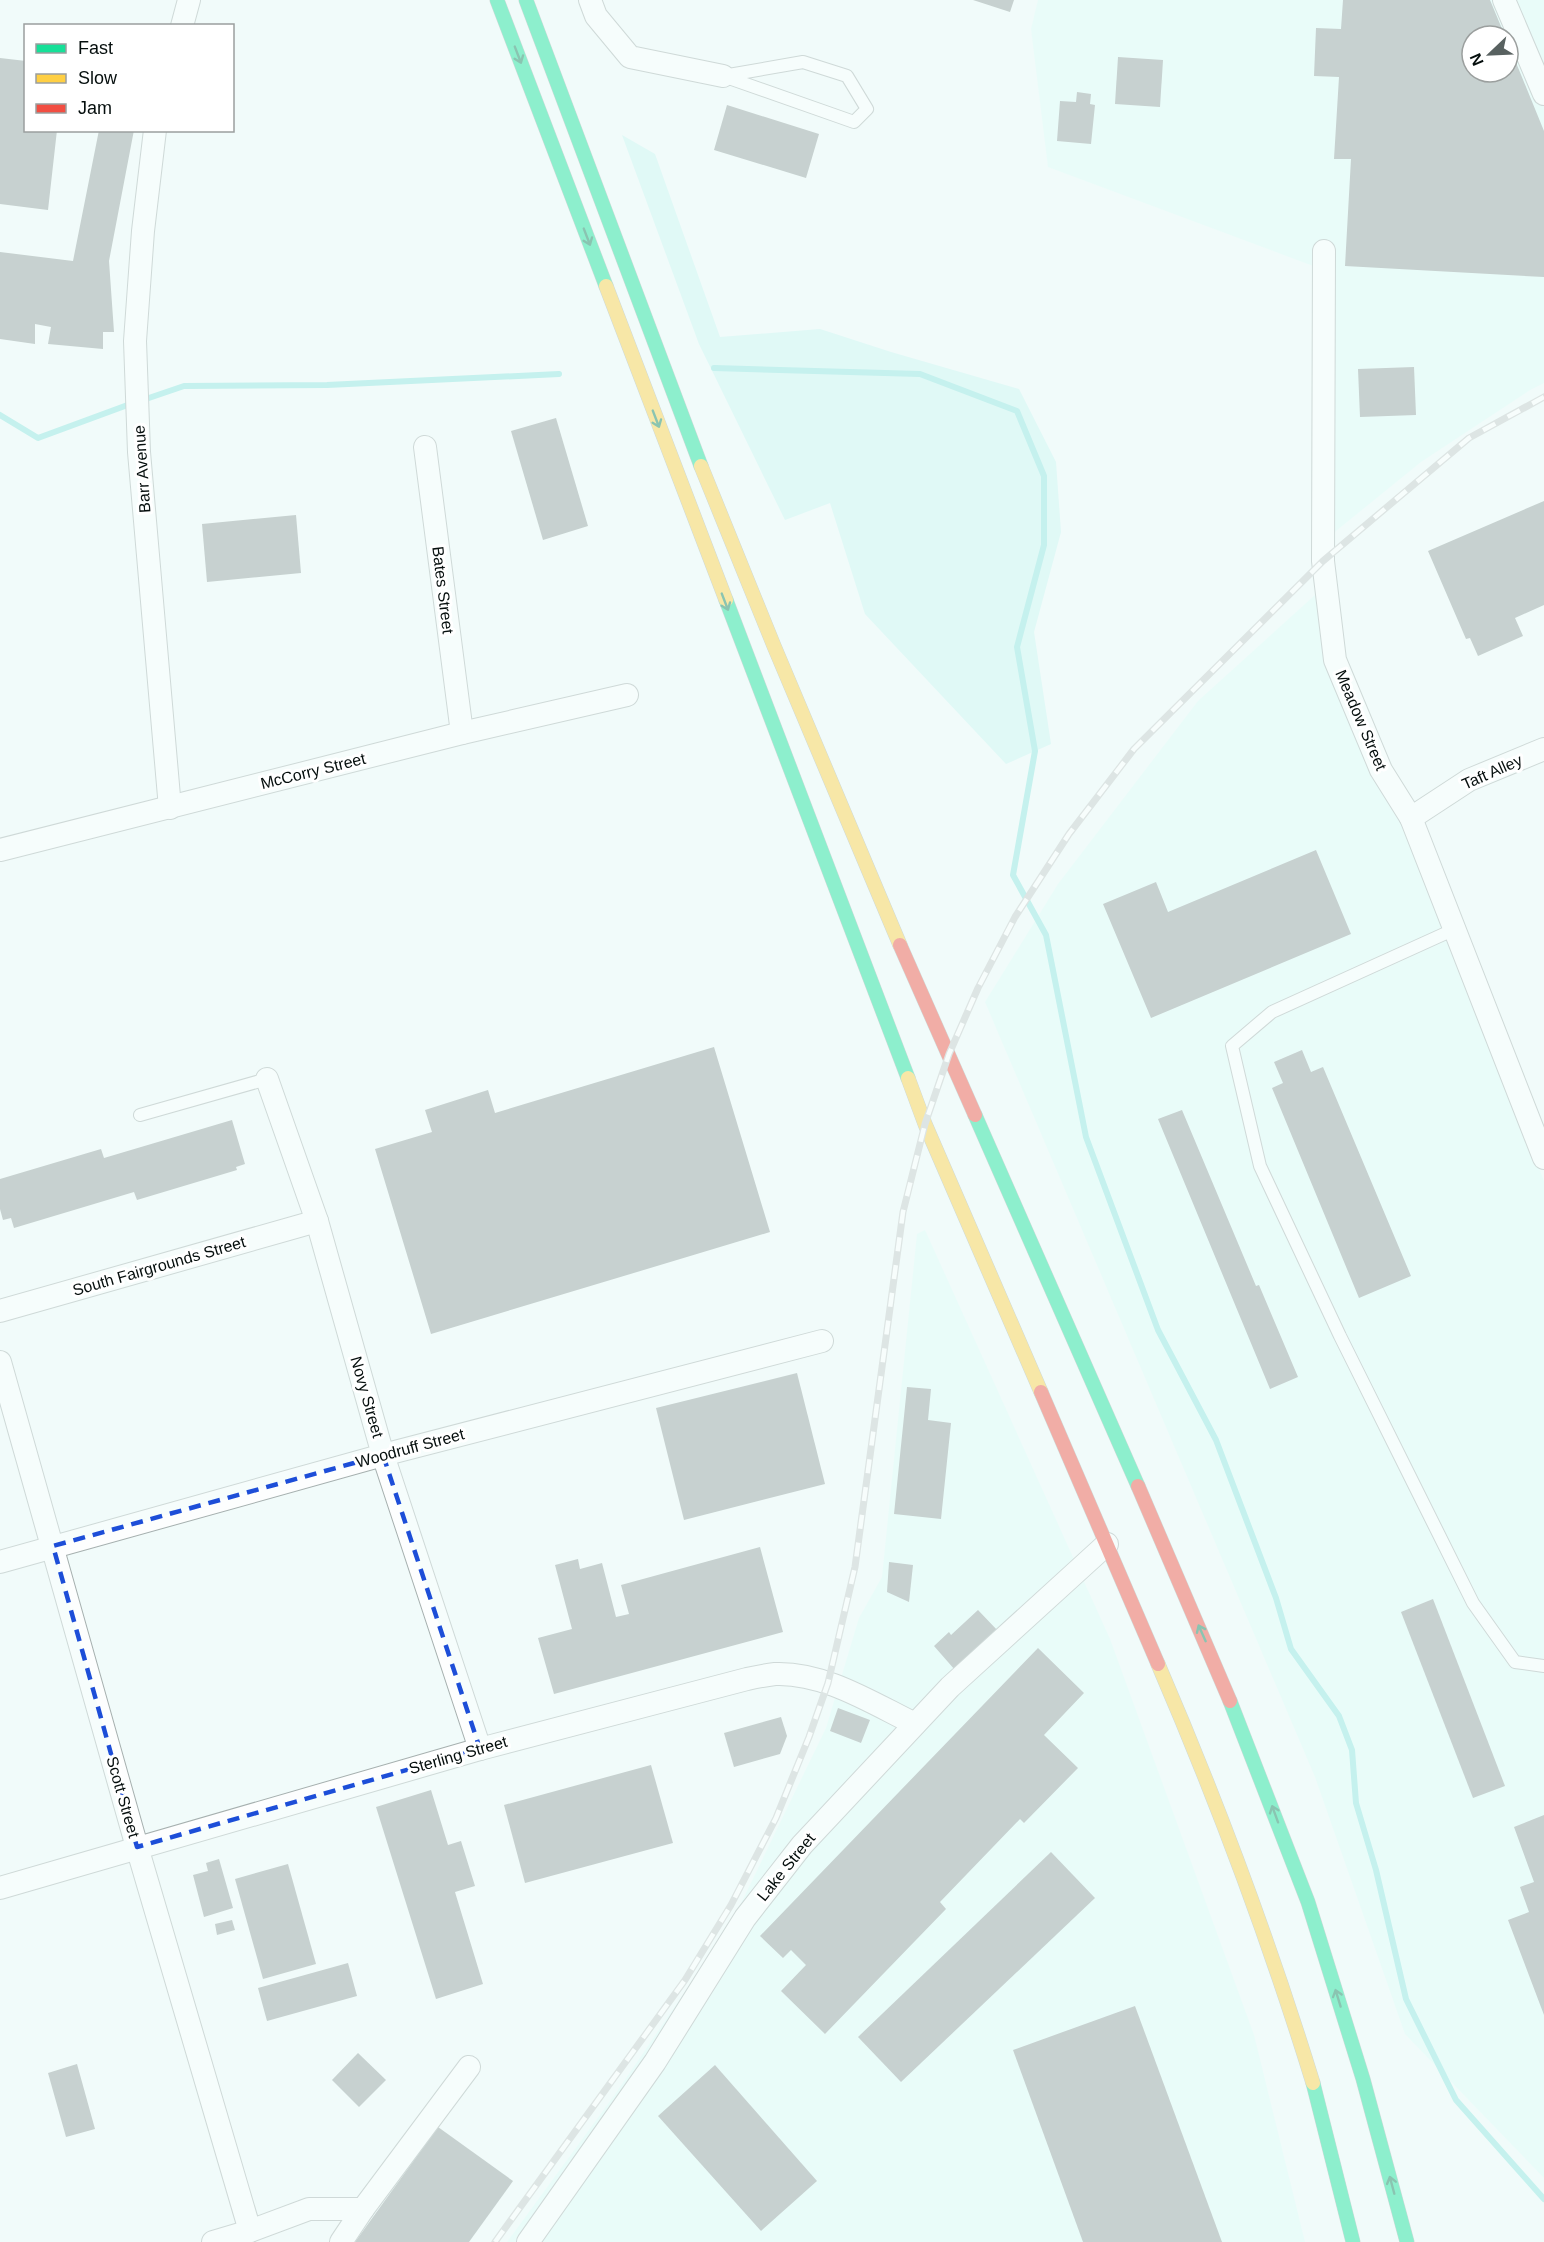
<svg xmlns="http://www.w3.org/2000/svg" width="1544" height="2242" viewBox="0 0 1544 2242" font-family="Arial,sans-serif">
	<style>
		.built { fill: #e1fcf9; fill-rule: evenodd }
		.green { fill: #ccf5f2 }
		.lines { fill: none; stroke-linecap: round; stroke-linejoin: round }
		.stream { stroke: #90e4df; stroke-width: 6 }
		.building { fill: #949e9d }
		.lane-casing { stroke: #a6b0af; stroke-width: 14 }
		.street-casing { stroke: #a6b0af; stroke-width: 24 }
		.fast-casing { stroke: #a6b0af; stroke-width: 15 }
		.slow-casing { stroke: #a6b0af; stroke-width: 15 }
		.jam-casing { stroke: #a6b0af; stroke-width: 15 }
		.lane { stroke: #fdfefe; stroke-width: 12 }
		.street { stroke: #fdfefe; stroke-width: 22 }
		.fast { stroke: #16e098; stroke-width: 14 }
		.slow { stroke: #ffcf43; stroke-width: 14 }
		.jam { stroke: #f24e42; stroke-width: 14 }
		.rail-casing { stroke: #c6c9c9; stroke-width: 7 }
		.rail { stroke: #fff; stroke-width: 4.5; stroke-dasharray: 14; stroke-linecap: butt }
		.oneway { stroke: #0e8259 }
		.marked { fill: none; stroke: #1d4ed8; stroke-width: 4.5; stroke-dasharray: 12 8; stroke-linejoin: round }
		.labels { text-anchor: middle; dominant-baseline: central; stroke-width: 6; stroke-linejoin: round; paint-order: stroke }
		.street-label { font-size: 16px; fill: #050e0d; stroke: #fff }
	</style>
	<rect width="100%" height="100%" fill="#f1fbfa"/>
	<g class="built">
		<path d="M1038,0H1544V383L1530,390L1421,462L1331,535L1332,273L1048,167L1031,29ZM1472,36H1508V72H1472Z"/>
		<path d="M1315,595L1544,1181V2178L1405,2034L1315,1777L985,1002L1058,884L1198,701Z"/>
		<path d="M925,1230L1110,1639L1254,2035L1305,2242H507L616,2093L731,1924L826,1728L859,1618L882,1577L917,1234Z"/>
	</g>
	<path class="green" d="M622,135L655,154L720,337L820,329L891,352L1019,389L1056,462L1061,532L1034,632L1051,744L1006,764L865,614L830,503L785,520L699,344Z"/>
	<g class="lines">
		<g class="stream">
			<path d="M714,368L920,374L1017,411L1044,476V545L1017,647L1035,751L1013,875L1046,935L1086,1137L1158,1330L1216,1440L1276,1598L1291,1649L1339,1716L1352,1750L1356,1803L1376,1870L1406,1999L1456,2100L1544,2199"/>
			<path d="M143,400L184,386L327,385L559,374"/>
			<path d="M0,415L38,438L133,403"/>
		</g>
	</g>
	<g class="building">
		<path d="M973,0H1014L1010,12Z"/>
		<path d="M1343,0H1490L1505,36H1472V72H1508V43L1544,131V277L1345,266L1351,159H1334L1339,77L1314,76L1316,28L1341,29Z"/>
		<path d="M1118,57L1163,60L1160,107L1115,104Z"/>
		<path d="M0,58L26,61V130H57L48,210L0,204Z"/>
		<path d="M1077,92L1091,94L1090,104L1095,105L1091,144L1057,141L1060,101L1076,102Z"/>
		<path d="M727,105L819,134L806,178L714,150Z"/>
		<path d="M99,130H134L109,261L114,332H103V349L48,344L51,327L35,324V344L0,339V252L73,261Z"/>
		<path d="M1414,367L1416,415L1360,417L1358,369Z"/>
		<path d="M556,418L588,526L543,540L511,431Z"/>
		<path d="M1544,501V605L1515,618L1523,636L1478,656L1470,638L1466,639L1428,551Z"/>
		<path d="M296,515L301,573L207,582L202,524Z"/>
		<path d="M1316,850L1351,934L1151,1018L1103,904L1156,882L1168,912Z"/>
		<path d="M714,1047L770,1232L431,1334L375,1149L432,1132L425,1110L488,1090L495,1113Z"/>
		<path d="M1302,1050L1311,1072L1323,1067L1411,1276L1359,1298L1272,1088L1283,1083L1274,1062Z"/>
		<path d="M1182,1110L1256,1286L1259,1285L1298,1377L1270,1389L1158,1119Z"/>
		<path d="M232,1120L245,1164L236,1167L237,1170L137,1200L134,1192L14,1228L11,1218L3,1220L0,1209V1179L101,1149L104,1158Z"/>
		<path d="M797,1373L825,1484L684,1520L656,1408Z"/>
		<path d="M907,1387L931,1389L928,1420L951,1423L941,1519L894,1514Z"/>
		<path d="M760,1547L783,1632L554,1694L538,1638L572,1629L555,1565L578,1559L580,1569L602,1563L616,1617L629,1614L621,1585Z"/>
		<path d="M889,1562L913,1565L909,1602L887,1592Z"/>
		<path d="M1433,1599L1505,1786L1473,1798L1401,1612Z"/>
		<path d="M978,1610L998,1631L955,1670L934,1646L949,1632L951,1635Z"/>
		<path d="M1038,1648L1084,1693L1044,1735L1078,1768L1024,1823L1020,1819L940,1902L946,1909L825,2034L781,1991L806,1965L791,1950L783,1958L760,1936Z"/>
		<path d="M838,1708L870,1720L861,1743L830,1731Z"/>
		<path d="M781,1717L787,1736L780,1754L734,1767L724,1733Z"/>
		<path d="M651,1765L673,1843L525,1883L504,1805Z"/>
		<path d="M431,1790L448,1845L461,1841L475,1886L455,1892L483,1984L436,1999L376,1807Z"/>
		<path d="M1544,1815V2015L1508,1920L1529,1912L1520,1887L1534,1882L1514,1827Z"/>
		<path d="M1051,1852L1095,1898L901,2082L858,2037Z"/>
		<path d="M219,1859L233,1908L204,1917L193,1875L208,1871L206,1863Z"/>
		<path d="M288,1864L316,1964L263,1979L235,1879Z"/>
		<path d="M232,1920L235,1930L217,1935L215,1924Z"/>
		<path d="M348,1963L357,1996L267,2021L258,1988Z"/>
		<path d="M1135,2006L1222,2242H1083L1013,2050Z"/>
		<path d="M358,2053L386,2080L359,2107L332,2080Z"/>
		<path d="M77,2064L95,2129L66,2137L48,2073Z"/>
		<path d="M715,2065L817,2181L761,2231L658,2116Z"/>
		<path d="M438,2127L513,2181L469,2242H355Z"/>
	</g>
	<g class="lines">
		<defs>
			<g id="lane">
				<path d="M803,62L847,76L867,109L854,122L723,76Z"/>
				<path d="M1455,929L1272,1012L1232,1046L1260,1166L1340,1336L1473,1603L1515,1662L1544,1666"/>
				<path d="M140,1115L267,1079"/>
			</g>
			<g id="street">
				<path d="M590,0L596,16L630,57L723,76"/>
				<path d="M1504,0L1544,94"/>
				<path d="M182,26L189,0"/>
				<path d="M155,130L143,231L135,341L139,452L170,808"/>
				<path d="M1324,251L1323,561L1335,660L1381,770L1411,818L1544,1158"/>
				<path d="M425,447L462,733"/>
				<path d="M1411,818L1469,780L1544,749"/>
				<path d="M0,850L462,733L627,695"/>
				<path d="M267,1079L317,1221L383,1455L480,1749"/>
				<path d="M0,1311L317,1221"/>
				<path d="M0,1362L137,1847L250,2231"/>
				<path d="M0,1562L383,1455L822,1341"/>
				<path d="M0,1888L480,1749L747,1679C756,1677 766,1675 775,1674C824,1672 872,1703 915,1724"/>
				<path d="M213,2242L250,2231L309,2209H363"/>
				<path d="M341,2242L363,2209L469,2067"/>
				<path d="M528,2242L655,2062L745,1918L802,1845L950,1687L1107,1544"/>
			</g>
			<g id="fast">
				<path d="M497,0L606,286"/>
				<path d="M526,0L701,466"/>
				<path d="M726,600L908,1078"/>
				<path d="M975,1115L1138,1486"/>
				<path d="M1230,1701L1308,1902L1363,2079L1407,2242"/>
				<path d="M1313,2083L1353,2242"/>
			</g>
			<g id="slow">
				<path d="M606,286L726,600"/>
				<path d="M701,466L774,646L900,945"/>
				<path d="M908,1078L925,1124L1041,1392"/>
				<path d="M1158,1664C1217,1801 1269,1940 1313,2083"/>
			</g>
			<g id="jam">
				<path d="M900,945L975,1115"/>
				<path d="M1041,1392L1158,1664"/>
				<path d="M1138,1486L1230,1701"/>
			</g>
		</defs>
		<use href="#lane" class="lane-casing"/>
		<use href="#street" class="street-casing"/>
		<use href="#fast" class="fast-casing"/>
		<use href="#slow" class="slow-casing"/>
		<use href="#jam" class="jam-casing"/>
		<use href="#lane" class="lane"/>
		<use href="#street" class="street"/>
		<use href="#fast" class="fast"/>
		<use href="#slow" class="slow"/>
		<use href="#jam" class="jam"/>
		<defs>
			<path id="rail" d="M495,2242L685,1980L731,1905L776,1818L809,1737L828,1683L855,1567L903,1212L925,1124L949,1054L978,988L1015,917L1069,834L1134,749L1323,561L1469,438L1544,397"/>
		</defs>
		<use href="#rail" class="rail-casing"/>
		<use href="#rail" class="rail"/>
	</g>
	<defs><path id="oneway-shaft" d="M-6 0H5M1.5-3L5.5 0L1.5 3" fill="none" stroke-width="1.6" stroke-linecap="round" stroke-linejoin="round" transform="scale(1.5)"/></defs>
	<g class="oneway">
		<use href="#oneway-shaft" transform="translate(518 55) rotate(69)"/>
		<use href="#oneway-shaft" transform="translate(587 237) rotate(69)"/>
		<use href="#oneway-shaft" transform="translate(656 419) rotate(69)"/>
		<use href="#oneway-shaft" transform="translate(725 602) rotate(69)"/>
		<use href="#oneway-shaft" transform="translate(1202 1633) rotate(-114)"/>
		<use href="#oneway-shaft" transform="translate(1275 1814) rotate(-110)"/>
		<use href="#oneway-shaft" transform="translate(1338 1998) rotate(-107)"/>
		<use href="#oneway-shaft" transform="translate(1392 2185) rotate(-105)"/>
	</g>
	<path d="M0 0H1544V2242H0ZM383,1455L480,1749L137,1847L53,1546Z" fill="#f1fbfa" fill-opacity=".55" fill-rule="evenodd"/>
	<path class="marked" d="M383,1455L480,1749L137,1847L53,1546Z"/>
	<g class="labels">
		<g class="street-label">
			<text transform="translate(142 469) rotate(-94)">Barr Avenue</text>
			<text transform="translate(443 590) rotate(83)">Bates Street</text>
			<text transform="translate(1361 720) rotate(67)">Meadow Street</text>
			<text transform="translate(313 771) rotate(-14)">McCorry Street</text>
			<text transform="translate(1492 772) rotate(-24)">Taft Alley</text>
			<text transform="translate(159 1266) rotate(-16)">South Fairgrounds Street</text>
			<text transform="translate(367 1397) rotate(74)">Novy Street</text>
			<text transform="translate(410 1448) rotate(-15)">Woodruff Street</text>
			<text transform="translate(458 1755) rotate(-16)">Sterling Street</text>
			<text transform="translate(123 1797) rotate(74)">Scott Street</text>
			<text transform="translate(786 1867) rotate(-51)">Lake Street</text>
		</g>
	</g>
	<rect x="24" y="24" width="210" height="108" fill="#ffffff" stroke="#9b9f9e" stroke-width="1.5"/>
	<rect x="36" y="44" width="30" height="9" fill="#16e098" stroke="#9b9f9e" stroke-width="1.5"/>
	<text x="78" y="54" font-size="18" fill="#050e0d">Fast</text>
	<rect x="36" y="74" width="30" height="9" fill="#ffcf43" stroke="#9b9f9e" stroke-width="1.5"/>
	<text x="78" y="84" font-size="18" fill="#050e0d">Slow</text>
	<rect x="36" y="104" width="30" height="9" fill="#f24e42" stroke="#9b9f9e" stroke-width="1.5"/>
	<text x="78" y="114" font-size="18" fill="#050e0d">Jam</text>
	<g transform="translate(1490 54) rotate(247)"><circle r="28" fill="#ffffff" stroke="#9b9f9e" stroke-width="1.5"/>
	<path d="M0-4.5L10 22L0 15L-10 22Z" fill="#586160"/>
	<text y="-9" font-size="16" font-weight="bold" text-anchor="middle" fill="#050e0d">N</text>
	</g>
</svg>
